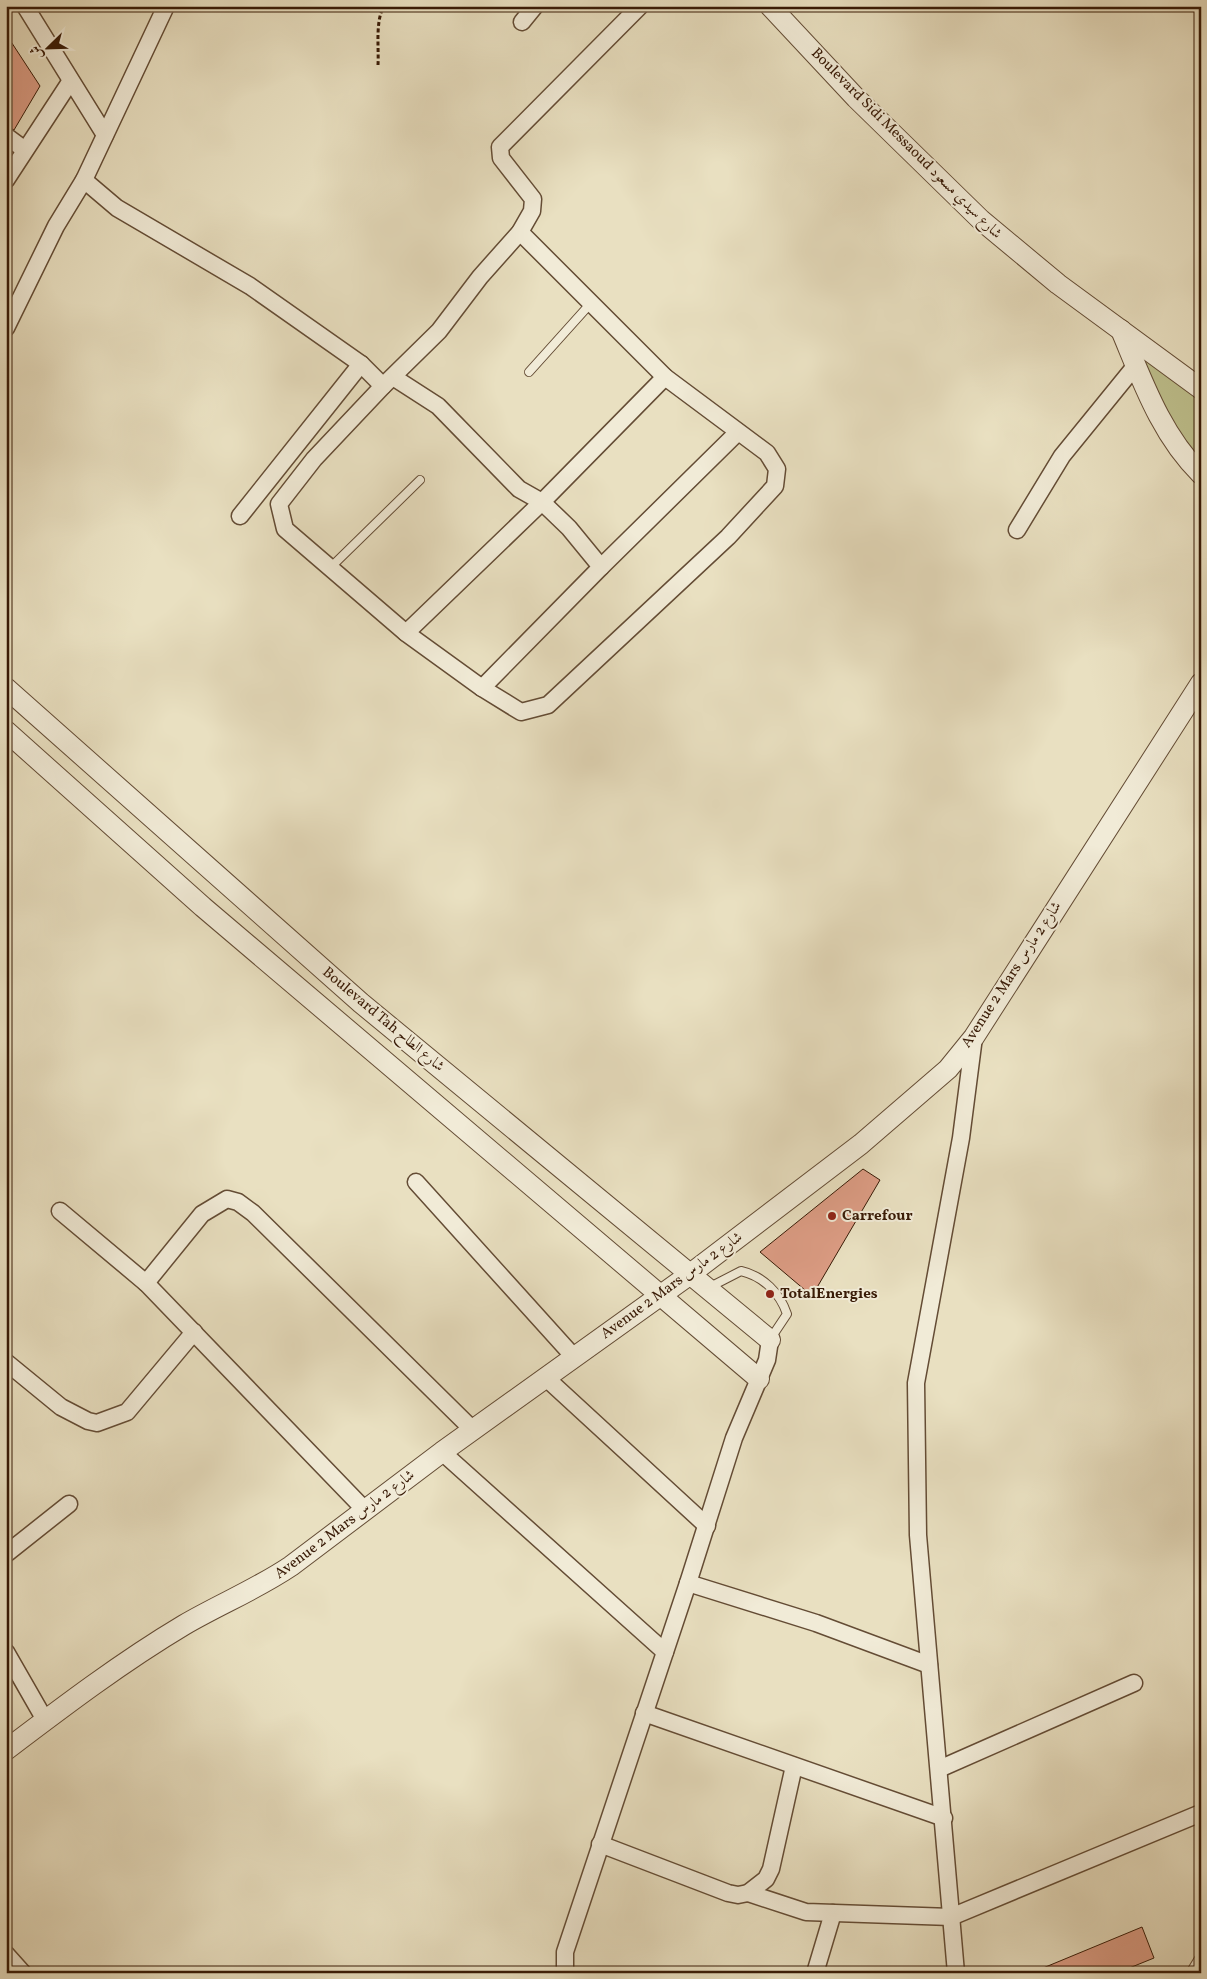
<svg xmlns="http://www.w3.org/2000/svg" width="1207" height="1979" viewBox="0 0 1207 1979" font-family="Vollkorn,Amiri,serif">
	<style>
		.green { fill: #bec08d; stroke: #7b6d4a }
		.building { fill: #dd9d85; stroke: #381a06 }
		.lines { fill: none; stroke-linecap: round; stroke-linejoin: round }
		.service-casing { stroke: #644c35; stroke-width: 10 }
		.minor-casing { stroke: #644c35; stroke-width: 19 }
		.tertiary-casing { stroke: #644c35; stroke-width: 22 }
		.path { stroke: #381a06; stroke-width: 3; stroke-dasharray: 4 2.5; stroke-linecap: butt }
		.service { stroke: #f1ebd7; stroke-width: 8 }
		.minor { stroke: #f1ebd7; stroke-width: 16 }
		.tertiary { stroke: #f1ebd7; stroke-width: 20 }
		.poi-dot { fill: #8f2418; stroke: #f1ebd7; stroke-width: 2 }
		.labels { text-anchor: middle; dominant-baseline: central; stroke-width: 4; stroke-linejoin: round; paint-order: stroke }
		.street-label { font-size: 15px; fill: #381a06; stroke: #f1ebd7 }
		.poi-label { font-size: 15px; font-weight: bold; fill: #381a06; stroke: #f1ebd7; text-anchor: start }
	</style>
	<rect width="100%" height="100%" fill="#e9e0c1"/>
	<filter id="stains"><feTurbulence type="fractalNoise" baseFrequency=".004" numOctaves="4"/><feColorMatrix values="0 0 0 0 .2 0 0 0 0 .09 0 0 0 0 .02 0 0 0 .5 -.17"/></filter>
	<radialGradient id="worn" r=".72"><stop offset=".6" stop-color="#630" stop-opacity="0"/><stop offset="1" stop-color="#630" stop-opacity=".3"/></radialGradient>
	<path class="green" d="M1133,344L1201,395V464L1177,433Z"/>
	<g class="building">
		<path d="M6,34L40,86L14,130L6,126Z"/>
		<path d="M863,1169L880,1180L812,1296L760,1252Z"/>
		<path d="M1142,1927L1154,1958L1117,1973H1031Z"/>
	</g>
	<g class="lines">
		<defs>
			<g id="service">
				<path d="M529,372L591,303"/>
				<path d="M330,568L420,480"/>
				<path d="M708,1288L741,1271C763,1276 780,1293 787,1314L771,1338"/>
				<path d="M1190,1973L1201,1955"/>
			</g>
			<g id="minor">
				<path d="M25,6L105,135"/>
				<path d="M522,22L535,6"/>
				<path d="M6,136L25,150"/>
				<path d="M6,180L70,82"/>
				<path d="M84,180L117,208L250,286L361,364L383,386L439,331L480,277L520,232L532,211L533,199L501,158L500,147L640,6"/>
				<path d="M6,328L56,226L84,180L166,6"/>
				<path d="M393,377L438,406L519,489L542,502L569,528L601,567L482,688"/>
				<path d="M383,386L314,459L279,504L285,529L406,633L482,688L521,712L548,705L728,537L775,486L777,469L767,453L665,377L520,232"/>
				<path d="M240,516L361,364"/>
				<path d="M1017,530L1062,456L1136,365"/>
				<path d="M601,567L738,432"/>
				<path d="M406,633L542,502L665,377"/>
				<path d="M416,1182L574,1357"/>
				<path d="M60,1211L146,1283L365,1510"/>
				<path d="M146,1283L202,1214L227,1199L238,1202L253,1213L473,1430"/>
				<path d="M6,1362L61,1407L88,1421L97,1423L127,1412L194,1332"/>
				<path d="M545,1377L707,1526"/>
				<path d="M442,1452L665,1652"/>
				<path d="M6,1554L69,1504"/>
				<path d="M688,1583L816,1623L929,1665"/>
				<path d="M6,1652L45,1720"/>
				<path d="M644,1713L944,1818"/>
				<path d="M939,1769L1134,1683"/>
				<path d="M600,1844L728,1893L738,1895L748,1893L766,1879L771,1869L794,1766"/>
				<path d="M748,1893L806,1912L951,1917L1201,1813"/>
				<path d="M6,1954L23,1973"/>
				<path d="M565,1973V1952L688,1583L734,1438L767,1360L770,1340"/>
				<path d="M815,1973L833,1913"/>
				<path d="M956,1973L918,1535L916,1383L961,1138L974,1037"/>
			</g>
			<g id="tertiary">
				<path d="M770,6L856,98L981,220L1058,284L1201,389"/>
				<path d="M1121,330C1142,380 1161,435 1201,474"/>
				<path d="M6,688L361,1003L770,1340"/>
				<path d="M6,731L203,907L759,1379"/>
				<path d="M6,1750C64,1706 122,1662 184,1625C220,1604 257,1589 291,1566L442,1452L689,1275L861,1144L948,1069L974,1037L1201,683"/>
			</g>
		</defs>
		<use href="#service" class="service-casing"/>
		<use href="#minor" class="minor-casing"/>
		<use href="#tertiary" class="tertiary-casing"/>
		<path class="path" d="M378,65C379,48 375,21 384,6"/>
		<use href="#service" class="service"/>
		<use href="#minor" class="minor"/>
		<use href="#tertiary" class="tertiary"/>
	</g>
	<g class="poi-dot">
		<circle cx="832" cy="1216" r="5"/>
		<circle cx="770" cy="1294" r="5"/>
	</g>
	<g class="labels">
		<g class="street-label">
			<text transform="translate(906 144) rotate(45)">Boulevard Sidi Messaoud شارع سيدي مسعود</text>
			<text transform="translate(1012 975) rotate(-57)">Avenue 2 Mars شارع 2 مارس</text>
			<text transform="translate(383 1020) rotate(40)">Boulevard Tah شارع الطاح</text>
			<text transform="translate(672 1286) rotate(-36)">Avenue 2 Mars شارع 2 مارس</text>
			<text transform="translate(345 1525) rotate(-37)">Avenue 2 Mars شارع 2 مارس</text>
		</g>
		<g class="poi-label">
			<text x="842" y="1216">Carrefour</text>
			<text x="780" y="1294">TotalEnergies</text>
		</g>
	</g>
	<rect width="1207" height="1979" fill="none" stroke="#e9e0c1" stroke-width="25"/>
	<rect x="8" y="8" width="1192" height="1964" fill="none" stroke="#381a06" stroke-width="2.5"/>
	<rect x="12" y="12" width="1182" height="1954" fill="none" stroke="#381a06"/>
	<g transform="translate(48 48) rotate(247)" stroke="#f1ebd7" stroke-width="4" paint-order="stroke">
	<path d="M0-4L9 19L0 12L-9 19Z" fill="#381a06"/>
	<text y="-8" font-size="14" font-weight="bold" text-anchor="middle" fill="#381a06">ش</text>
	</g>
	<rect width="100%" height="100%" filter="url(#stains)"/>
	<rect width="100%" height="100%" fill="url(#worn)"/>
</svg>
